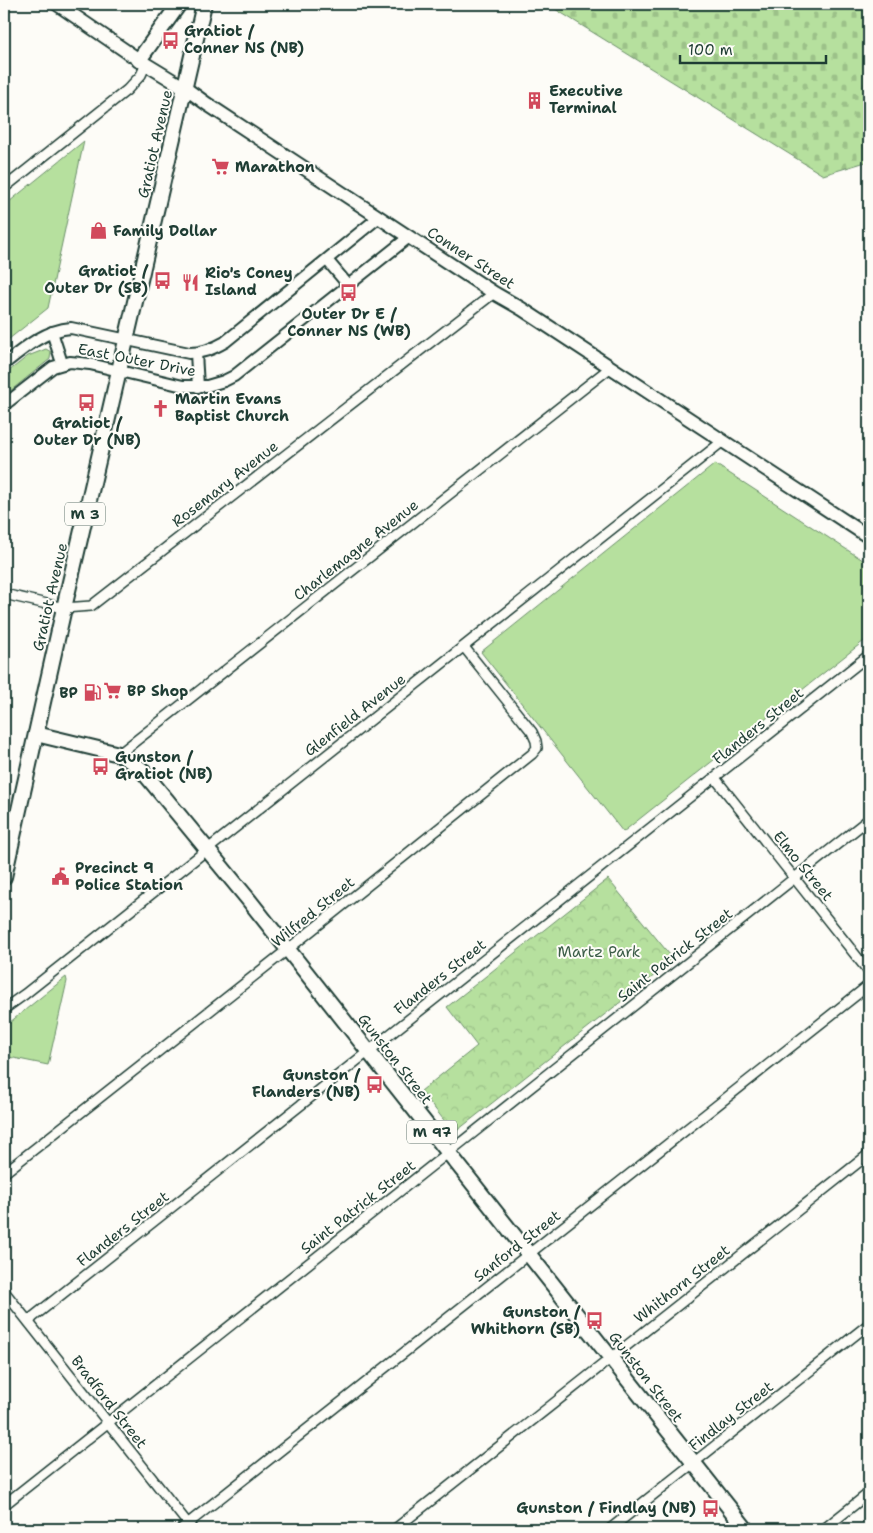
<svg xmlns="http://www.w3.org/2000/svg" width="873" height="1533" viewBox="0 0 873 1533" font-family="'Shantell Sans',sans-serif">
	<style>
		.green { fill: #b6e09e; stroke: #6a8e69 }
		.cemetery { fill: url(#cemetery-stones); stroke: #6a8e69 }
		.park { fill: url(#park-crowns); stroke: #6a8e69 }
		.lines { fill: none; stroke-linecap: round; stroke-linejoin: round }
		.minor-casing { stroke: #1f3d34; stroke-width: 12 }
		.tertiary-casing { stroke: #1f3d34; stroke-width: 14 }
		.secondary-casing { stroke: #1f3d34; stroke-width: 16 }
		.primary-casing { stroke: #1f3d34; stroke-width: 18 }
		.minor { stroke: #fdfcf7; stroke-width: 9 }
		.tertiary { stroke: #fdfcf7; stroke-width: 10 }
		.secondary { stroke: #fdfcf7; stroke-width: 12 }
		.primary { stroke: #fdfcf7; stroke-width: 14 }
		.labels { text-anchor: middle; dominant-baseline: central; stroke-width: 4; stroke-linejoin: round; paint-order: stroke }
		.shield { fill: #fdfcf7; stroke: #62766e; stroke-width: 1 }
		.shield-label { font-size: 14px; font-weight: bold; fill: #1f3d34 }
		.poi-label { font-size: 15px; font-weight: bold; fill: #1f3d34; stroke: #fdfcf7; text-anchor: start }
		.street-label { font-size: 15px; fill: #1f3d34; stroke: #fdfcf7 }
		.park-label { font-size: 15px; fill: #3d5e49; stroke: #fdfcf7 }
	</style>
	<defs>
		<pattern id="cemetery-stones" width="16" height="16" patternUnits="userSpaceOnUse" patternTransform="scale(1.25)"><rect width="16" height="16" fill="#b6e09e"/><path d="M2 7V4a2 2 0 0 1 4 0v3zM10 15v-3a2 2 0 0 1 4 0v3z" fill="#9cc189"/></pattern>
		<pattern id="park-crowns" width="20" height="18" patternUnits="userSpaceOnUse" patternTransform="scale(1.25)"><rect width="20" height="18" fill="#b6e09e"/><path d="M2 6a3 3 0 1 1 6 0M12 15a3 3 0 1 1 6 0" fill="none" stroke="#9cc189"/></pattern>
	</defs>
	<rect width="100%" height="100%" fill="#fdfcf7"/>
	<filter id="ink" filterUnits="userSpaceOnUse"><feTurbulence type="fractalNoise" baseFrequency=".02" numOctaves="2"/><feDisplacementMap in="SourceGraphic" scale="10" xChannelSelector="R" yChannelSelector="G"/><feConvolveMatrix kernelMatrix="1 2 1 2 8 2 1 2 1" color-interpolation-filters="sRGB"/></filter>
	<g filter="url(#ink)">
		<g class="green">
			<path d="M84,141L48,308L4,343V206Z"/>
			<path d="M46,349L51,352L50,359L4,396V375L28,356Z"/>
			<path d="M715,464L869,564V637L623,832L481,652Z"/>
			<path d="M66,977L67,981L48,1065L4,1056V1027Z"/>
		</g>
		<path class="cemetery" d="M547,4H869V161L823,175Z"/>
		<path class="park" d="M608,879L674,960L454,1133L421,1091L477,1046L447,1007Z"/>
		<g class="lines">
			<defs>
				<g id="minor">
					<path d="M4,188L127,90L141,75L146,64"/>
					<path d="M4,594L64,608L91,606L494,293"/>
					<path d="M119,754L611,367"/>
					<path d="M715,778L869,972"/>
					<path d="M4,1009L25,994L723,441"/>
					<path d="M4,1173L287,950L532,754L537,748L536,741L532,732L464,647"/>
					<path d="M4,1291L192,1529"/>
					<path d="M29,1322L33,1317L869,655"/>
					<path d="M4,1505L869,819"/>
					<path d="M181,1529L869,985"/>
					<path d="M395,1529L869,1154"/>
					<path d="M610,1529L869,1324"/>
					<path d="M824,1529L869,1493"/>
				</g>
				<g id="tertiary">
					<path d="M327,260L348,285"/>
					<path d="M52,332L62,363"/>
					<path d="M196,353L198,387"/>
					<path d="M4,364C24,348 45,330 71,328L189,353C203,353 213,349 225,342L379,217"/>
					<path d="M4,405L53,367L70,362L90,364L183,386H207L224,381L234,376L409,237"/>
				</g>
				<path id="secondary" d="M57,4L139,60L185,88L207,104L494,293L522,309L869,537"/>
				<g id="primary">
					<path d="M139,60L179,4"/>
					<path d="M36,734L119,754L129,760L141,769L248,899L746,1529"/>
					<path d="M4,877L64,608L204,4"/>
				</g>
			</defs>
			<use href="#minor" class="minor-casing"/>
			<use href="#tertiary" class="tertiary-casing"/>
			<use href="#secondary" class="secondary-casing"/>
			<use href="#primary" class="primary-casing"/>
			<use href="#minor" class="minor"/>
			<use href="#tertiary" class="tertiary"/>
			<use href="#secondary" class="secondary"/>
			<use href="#primary" class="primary"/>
		</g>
	</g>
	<defs>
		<symbol id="bus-bare" viewBox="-9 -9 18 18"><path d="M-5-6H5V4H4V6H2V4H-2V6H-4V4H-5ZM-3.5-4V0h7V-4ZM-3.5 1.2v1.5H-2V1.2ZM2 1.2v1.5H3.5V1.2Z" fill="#d1495b" stroke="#fdfcf7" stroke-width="2.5" paint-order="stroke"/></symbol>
		<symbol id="building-bare" viewBox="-9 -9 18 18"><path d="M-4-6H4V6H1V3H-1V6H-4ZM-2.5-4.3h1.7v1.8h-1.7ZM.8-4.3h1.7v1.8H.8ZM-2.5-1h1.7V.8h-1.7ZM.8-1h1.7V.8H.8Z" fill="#d1495b" stroke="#fdfcf7" stroke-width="2.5" paint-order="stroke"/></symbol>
		<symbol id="supermarket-bare" viewBox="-9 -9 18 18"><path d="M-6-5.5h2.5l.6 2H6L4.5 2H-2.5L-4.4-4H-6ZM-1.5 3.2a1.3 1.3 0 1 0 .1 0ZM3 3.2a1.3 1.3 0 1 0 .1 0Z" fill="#d1495b" stroke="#fdfcf7" stroke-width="2.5" paint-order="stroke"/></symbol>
		<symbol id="shop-bare" viewBox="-9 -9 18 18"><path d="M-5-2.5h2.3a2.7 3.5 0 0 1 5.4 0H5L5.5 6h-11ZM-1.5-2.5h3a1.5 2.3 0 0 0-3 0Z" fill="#d1495b" stroke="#fdfcf7" stroke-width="2.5" paint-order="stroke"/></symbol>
		<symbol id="restaurant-bare" viewBox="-9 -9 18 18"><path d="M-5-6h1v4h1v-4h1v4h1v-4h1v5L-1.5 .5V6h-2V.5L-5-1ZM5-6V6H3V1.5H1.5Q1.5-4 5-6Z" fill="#d1495b" stroke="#fdfcf7" stroke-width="2.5" paint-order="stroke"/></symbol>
		<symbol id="church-bare" viewBox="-9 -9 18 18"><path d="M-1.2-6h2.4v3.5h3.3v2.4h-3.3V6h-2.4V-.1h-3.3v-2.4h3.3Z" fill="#d1495b" stroke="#fdfcf7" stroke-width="2.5" paint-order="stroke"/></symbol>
		<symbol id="fuel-bare" viewBox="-9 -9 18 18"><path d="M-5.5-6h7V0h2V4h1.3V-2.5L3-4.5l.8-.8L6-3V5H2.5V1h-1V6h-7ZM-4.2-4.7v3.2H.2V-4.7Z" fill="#d1495b" stroke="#fdfcf7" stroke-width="2.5" paint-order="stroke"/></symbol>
		<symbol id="civic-bare" viewBox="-9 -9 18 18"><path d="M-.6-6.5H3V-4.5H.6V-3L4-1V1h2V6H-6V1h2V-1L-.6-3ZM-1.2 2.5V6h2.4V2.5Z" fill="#d1495b" stroke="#fdfcf7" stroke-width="2.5" paint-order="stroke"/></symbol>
	</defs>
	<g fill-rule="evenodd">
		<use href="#bus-bare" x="158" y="28" width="25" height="25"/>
		<use href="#building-bare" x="522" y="88" width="25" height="25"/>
		<use href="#supermarket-bare" x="208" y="154" width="25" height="25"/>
		<use href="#shop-bare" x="86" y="218" width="25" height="25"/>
		<use href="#bus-bare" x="150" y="268" width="25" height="25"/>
		<use href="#restaurant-bare" x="178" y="270" width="25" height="25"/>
		<use href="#bus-bare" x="336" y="280" width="25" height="25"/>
		<use href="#bus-bare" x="74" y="390" width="25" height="25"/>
		<use href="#church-bare" x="148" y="396" width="25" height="25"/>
		<use href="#supermarket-bare" x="100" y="678" width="25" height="25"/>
		<use href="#fuel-bare" x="80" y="680" width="25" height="25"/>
		<use href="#bus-bare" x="88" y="754" width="25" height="25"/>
		<use href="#civic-bare" x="48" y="864" width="25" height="25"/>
		<use href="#bus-bare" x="362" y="1072" width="25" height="25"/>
		<use href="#bus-bare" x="582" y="1308" width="25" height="25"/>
		<use href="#bus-bare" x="698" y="1496" width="25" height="25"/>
	</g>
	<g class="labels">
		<g class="shield">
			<rect x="65" y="502.5" width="40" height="23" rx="4"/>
			<rect x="407" y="1120.5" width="50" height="23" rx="4"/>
		</g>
		<g class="shield-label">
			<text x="85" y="514">M 3</text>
			<text x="432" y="1132">M 97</text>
		</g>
		<g class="poi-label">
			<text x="184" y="31">Gratiot /<tspan x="184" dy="17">Conner NS (NB)</tspan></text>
			<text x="549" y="91">Executive<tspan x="549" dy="17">Terminal</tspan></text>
			<text x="235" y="167">Marathon</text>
			<text x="113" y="231">Family Dollar</text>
			<text x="148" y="271" text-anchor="end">Gratiot /<tspan x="148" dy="17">Outer Dr (SB)</tspan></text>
			<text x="205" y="273">Rio's Coney<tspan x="205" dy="17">Island</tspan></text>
			<text x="349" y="314" text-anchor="middle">Outer Dr E /<tspan x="349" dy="17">Conner NS (WB)</tspan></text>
			<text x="175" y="399">Martin Evans<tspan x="175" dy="17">Baptist Church</tspan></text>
			<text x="87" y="423" text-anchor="middle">Gratiot /<tspan x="87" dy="17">Outer Dr (NB)</tspan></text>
			<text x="127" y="691">BP Shop</text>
			<text x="78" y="693" text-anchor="end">BP</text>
			<text x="115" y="757">Gunston /<tspan x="115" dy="17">Gratiot (NB)</tspan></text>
			<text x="75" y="868">Precinct 9<tspan x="75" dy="17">Police Station</tspan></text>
			<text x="360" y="1075" text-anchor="end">Gunston /<tspan x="360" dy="17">Flanders (NB)</tspan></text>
			<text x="580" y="1312" text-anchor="end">Gunston /<tspan x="580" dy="17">Whithorn (SB)</tspan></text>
			<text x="696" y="1508" text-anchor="end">Gunston / Findlay (NB)</text>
		</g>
		<g class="street-label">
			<text transform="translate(155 144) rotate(-77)">Gratiot Avenue</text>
			<text transform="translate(471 258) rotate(33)">Conner Street</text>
			<text transform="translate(137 360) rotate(11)">East Outer Drive</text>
			<text transform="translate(225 484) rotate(-38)">Rosemary Avenue</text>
			<text transform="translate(356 550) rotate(-38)">Charlemagne Avenue</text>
			<text transform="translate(50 597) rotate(-77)">Gratiot Avenue</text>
			<text transform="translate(355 715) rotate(-38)">Glenfield Avenue</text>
			<text transform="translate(758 726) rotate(-39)">Flanders Street</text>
			<text transform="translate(803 866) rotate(51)">Elmo Street</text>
			<text transform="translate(313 912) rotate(-39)">Wilfred Street</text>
			<text transform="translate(675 955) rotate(-38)">Saint Patrick Street</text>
			<text transform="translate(440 977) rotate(-38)">Flanders Street</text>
			<text transform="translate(395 1059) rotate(52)">Gunston Street</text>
			<text transform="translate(358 1207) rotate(-38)">Saint Patrick Street</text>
			<text transform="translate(123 1229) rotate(-38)">Flanders Street</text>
			<text transform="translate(517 1246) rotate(-38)">Sanford Street</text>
			<text transform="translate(682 1284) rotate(-38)">Whithorn Street</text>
			<text transform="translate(646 1377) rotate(52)">Gunston Street</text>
			<text transform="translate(109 1402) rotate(52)">Bradford Street</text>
			<text transform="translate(731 1416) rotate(-38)">Findlay Street</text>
		</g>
		<g class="park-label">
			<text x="599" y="952">Martz Park</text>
		</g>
	</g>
	<rect width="873" height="1533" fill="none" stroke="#fdfcf7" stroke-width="20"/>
	<rect x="10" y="10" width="853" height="1513" fill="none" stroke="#1f3d34" stroke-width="2" filter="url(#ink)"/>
	<path d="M680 55v8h146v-8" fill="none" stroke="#1f3d34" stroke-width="2.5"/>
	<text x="688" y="55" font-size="15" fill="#1f3d34" stroke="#fdfcf7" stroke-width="4" paint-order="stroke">100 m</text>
</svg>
